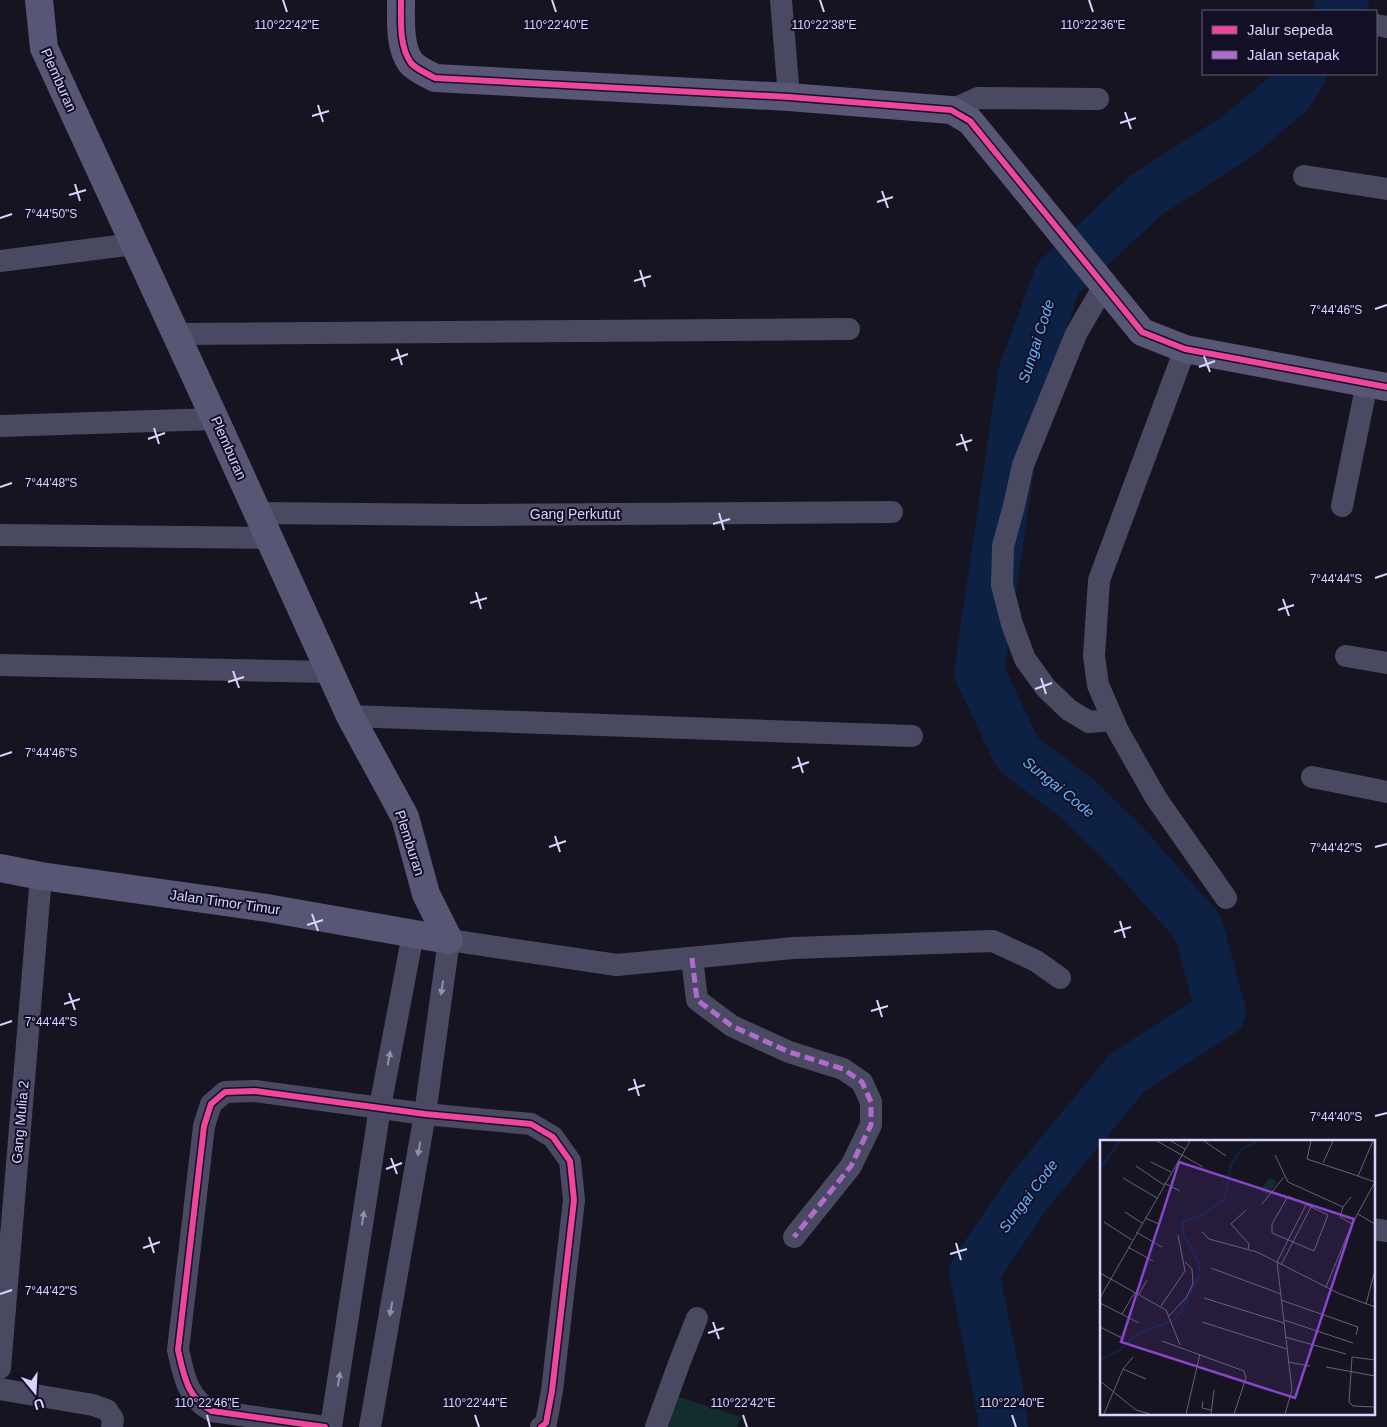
<svg xmlns="http://www.w3.org/2000/svg" width="1387" height="1427" viewBox="0 0 1387 1427" font-family="Helvetica,sans-serif">
	<style>
		.green { fill: #132c2d }
		.lines { fill: none; stroke-linecap: round; stroke-linejoin: round }
		.river { stroke: #0d2144; stroke-width: 50 }
		.street { stroke: #4a4962; stroke-width: 22 }
		.secondary { stroke: #575674; stroke-width: 28 }
		.quiet { stroke: #b06ccc; stroke-width: 5; stroke-dasharray: 10 5; stroke-linecap: butt }
		.cycleway-casing { stroke: #130f26; stroke-width: 9 }
		.cycleway { stroke: #ed469a; stroke-width: 6 }
		.oneway { fill: #928eb0 }
		.ticks { fill: none; stroke: #d9d4ff; stroke-width: 2 }
		.labels { text-anchor: middle; dominant-baseline: central; stroke-width: 4; stroke-linejoin: round; paint-order: stroke }
		.street-label { font-size: 14px; fill: #d9d4ff; stroke: #130f26 }
		.water-label { font-size: 15px; font-style: italic; fill: #62b6ff; stroke: #130f26 }
		.inset-river { fill: none; stroke: #0d2144; stroke-width: 2.5 }
		.inset-road { fill: none; stroke: #64617a; stroke-width: 1 }
		.view { fill: #8945c9; fill-opacity: 0.15; stroke: #8945c9; stroke-width: 2.5 }
		.inset-edge { fill: none; stroke: #d9d4ff; stroke-width: 2.5 }
		.ticks-label { font-size: 12px; text-anchor: middle; fill: #d9d4ff; stroke: #130f26; stroke-width: 4; stroke-linejoin: round; paint-order: stroke }
	</style>
	<rect width="100%" height="100%" fill="#161421"/>
	<path class="green" d="M677,1396L741,1417L737,1427H666Z"/>
	<g class="lines">
		<g class="river">
			<path d="M1338,11L1344,0"/>
			<path d="M1003,1427L1002,1411L974,1272L1027,1194L1127,1073L1221,1012L1198,927L1125,845L1078,799L1018,754L979,672L1023,374L1058,278L1146,195L1238,136L1289,93L1301,74"/>
		</g>
		<g class="street">
			<path d="M781,0L789,97"/>
			<path d="M1376,25L1387,27"/>
			<path d="M951,110L978,98L1098,99"/>
			<path d="M1304,176L1387,189"/>
			<path d="M0,261L134,244"/>
			<path d="M1104,286L1076,334L1023,465L1014,506L1003,546L1002,585L1012,624L1025,659L1046,688L1069,710L1089,722L1113,720"/>
			<path d="M176,334L849,329"/>
			<path d="M1185,349L1099,580L1094,656L1098,685L1118,731L1156,798L1226,898"/>
			<path d="M0,426L215,419"/>
			<path d="M1342,506L1367,383"/>
			<path d="M258,513L469,515L892,512"/>
			<path d="M0,535L270,538"/>
			<path d="M1346,656L1387,663"/>
			<path d="M0,665L330,672"/>
			<path d="M350,716L912,736"/>
			<path d="M1312,777L1387,792"/>
			<path d="M692,958L697,1000L732,1026L789,1052L843,1069L862,1082L871,1102V1125L851,1166L794,1237"/>
			<path d="M1373,1229L1387,1231"/>
			<path d="M0,1368L41,876"/>
			<path d="M0,1389L93,1405L107,1410L113,1419L112,1427"/>
			<path d="M325,1427L212,1411C187,1398 184,1376 178,1350L204,1126L211,1104L225,1092L255,1091L425,1114L531,1124L553,1137L570,1161L574,1200L552,1391L546,1423L541,1427"/>
			<path d="M331,1427L380,1107L413,934"/>
			<path d="M370,1427L425,1114L449,940L617,965L793,948L993,941L1036,961L1060,978"/>
			<path d="M656,1427L680,1361L697,1318"/>
		</g>
		<g class="secondary">
			<path d="M39,0L44,48L215,419L350,716L405,817L426,894L449,940"/>
			<path d="M401,0C401,19 399,47 411,63C416,69 428,74 435,78L789,97L951,110L970,121L1142,332L1185,349L1387,387"/>
			<path d="M0,868L41,876L267,908L449,940"/>
		</g>
		<path class="quiet" d="M692,958L697,1000L732,1026L789,1052L843,1069L862,1082L871,1102V1125L851,1166L794,1237"/>
		<defs>
			<g id="cycleway">
				<path d="M401,0C401,19 399,47 411,63C416,69 428,74 435,78L789,97L951,110L970,121L1142,332L1185,349L1387,387"/>
				<path d="M325,1427L212,1411C187,1398 184,1376 178,1350L204,1126L211,1104L225,1092L255,1091L425,1114L531,1124L553,1137L570,1161L574,1200L552,1391L546,1423L541,1427"/>
			</g>
		</defs>
		<use href="#cycleway" class="cycleway-casing"/>
		<use href="#cycleway" class="cycleway"/>
	</g>
	<defs><path id="oneway-solid" d="M-6-.8H1V-3.2L6.5 0L1 3.2V.8H-6Z" transform="scale(1.25)"/></defs>
	<g class="oneway">
		<use href="#oneway-solid" transform="translate(442 988) rotate(98)"/>
		<use href="#oneway-solid" transform="translate(389 1058) rotate(-79)"/>
		<use href="#oneway-solid" transform="translate(419 1149) rotate(100)"/>
		<use href="#oneway-solid" transform="translate(363 1218) rotate(-81)"/>
		<use href="#oneway-solid" transform="translate(391 1309) rotate(100)"/>
		<use href="#oneway-solid" transform="translate(339 1379) rotate(-81)"/>
	</g>
	<path class="ticks" d="M283,0L287,12M552,0L556,12M820,0L824,12M1089,0L1093,12M318,105L323,122M1125,112L1131,129M312,116L329,111M1120,123L1136,118M75,184L80,201M882,191L888,208M69,195L86,190M877,202L893,197M0,218L12,214M640,270L645,287M634,281L651,276M1375,309L1387,305M397,349L402,365M1204,356L1210,372M391,360L408,354M1199,367L1215,361M154,428L159,444M961,434L967,451M148,439L165,433M956,445L972,440M0,487L12,483M719,513L724,530M713,524L730,519M1375,578L1387,574M476,592L481,609M1283,599L1289,616M470,603L487,598M1278,610L1294,605M233,671L239,688M1041,678L1046,694M228,682L244,677M1035,689L1052,683M0,756L12,752M798,757L803,773M792,768L809,762M555,836L560,852M549,847L566,841M1375,847L1387,844M312,914L318,931M1120,921L1125,938M307,925L323,920M1114,932L1131,927M69,993L75,1010M877,1000L882,1017M64,1004L80,999M871,1011L888,1006M0,1025L12,1021M634,1079L639,1096M628,1090L645,1085M1375,1116L1387,1113M391,1158L397,1174M386,1169L402,1163M149,1237L154,1253M956,1243L961,1260M143,1248L160,1242M950,1254L967,1249M0,1294L12,1290M713,1322L719,1339M708,1333L724,1328M207,1415L210,1427M475,1415L479,1427M743,1415L747,1427M1012,1415L1016,1427"/>
	<g class="labels">
		<g class="street-label">
			<text transform="translate(59 80) rotate(66)">Plemburan</text>
			<text transform="translate(229 448) rotate(66)">Plemburan</text>
			<text x="575" y="514">Gang Perkutut</text>
			<text transform="translate(410 843) rotate(72)">Plemburan</text>
			<text transform="translate(225 902) rotate(8)">Jalan Timor Timur</text>
			<text transform="translate(20 1122) rotate(-85)">Gang Mulia 2</text>
		</g>
		<g class="water-label">
			<text transform="translate(1036 341) rotate(-72)">Sungai Code</text>
			<text transform="translate(1059 787) rotate(39)">Sungai Code</text>
			<text transform="translate(1028 1196) rotate(-53)">Sungai Code</text>
		</g>
	</g>
	<g transform="translate(1100 1140)">
		<rect width="275" height="275" fill="#161421"/>
		<path d="M170,37L177,42L167,55L160,50Z" fill="#132c2d"/>
		<path class="inset-river" d="M0,28L20,1M0,220L20,210L37,194L74,180L82,169L100,134L98,122L83,93V81L98,77L125,59L131,24L141,10L157,1"/>
		<path class="inset-road" d="M57,1L103,27M71,1L85,9M104,1L126,16M211,1L207,19L258,36M273,1L258,36L275,42M175,15L188,42L243,67L251,57M51,22L71,32M223,23L233,1M36,26L64,45M23,38L57,58M64,43L80,51M188,56L228,75L214,111L172,93V84ZM162,64L184,37M243,67L240,77L252,84M146,70L131,84L149,104L148,110M25,72L42,83M258,74L275,84M45,78L59,84M4,82L32,100M36,92L62,107M102,92L109,99L157,112L240,154L275,167M28,107L53,121M177,122L192,250L185,274M177,122L207,63M181,125L212,65M111,128L181,154M0,133L66,170L80,205M226,147L252,84L275,42M39,154L47,140M0,158L90,1M104,158L184,183M181,160L258,187L256,195M0,163L39,183M266,164L275,130M61,166L85,131L78,95M22,174L35,152M68,177L86,158L93,144L92,129L85,122M184,180L253,203M102,182L187,209M0,187L24,199M185,197L246,214M62,201L144,231L146,238L134,274M275,220L252,217L249,262L253,266L275,267M188,222L210,226M226,227L275,236M23,229L46,239M0,241L36,270L50,274M103,261L102,268L111,270M4,274L23,229L33,217M86,274L100,214M111,274L114,250"/>
		<path class="view" d="M79,22L254,79L195,258L21,202Z"/>
		<rect width="275" height="275" class="inset-edge"/>
	</g>
	<g class="ticks-label">
		<text x="287" y="29">110°22'42"E</text>
		<text x="556" y="29">110°22'40"E</text>
		<text x="824" y="29">110°22'38"E</text>
		<text x="1093" y="29">110°22'36"E</text>
		<text x="51" y="218">7°44'50"S</text>
		<text x="1336" y="314">7°44'46"S</text>
		<text x="51" y="487">7°44'48"S</text>
		<text x="1336" y="583">7°44'44"S</text>
		<text x="51" y="757">7°44'46"S</text>
		<text x="1336" y="852">7°44'42"S</text>
		<text x="51" y="1026">7°44'44"S</text>
		<text x="1336" y="1121">7°44'40"S</text>
		<text x="51" y="1295">7°44'42"S</text>
		<text x="207" y="1407">110°22'46"E</text>
		<text x="475" y="1407">110°22'44"E</text>
		<text x="743" y="1407">110°22'42"E</text>
		<text x="1012" y="1407">110°22'40"E</text>
	</g>
	<rect x="1202" y="10" width="175" height="65" fill="#130f26" stroke="#625e7d"/>
	<rect x="1212" y="26" width="25" height="8" fill="#ed469a" stroke="#625e7d"/>
	<text x="1247" y="35" font-size="15" fill="#d9d4ff">Jalur sepeda</text>
	<rect x="1212" y="51" width="25" height="8" fill="#b06ccc" stroke="#625e7d"/>
	<text x="1247" y="60" font-size="15" fill="#d9d4ff">Jalan setapak</text>
	<g transform="translate(35 1392) rotate(162)" stroke="#130f26" stroke-width="4" paint-order="stroke">
	<path d="M0-4L9 19L0 12L-9 19Z" fill="#d9d4ff"/>
	<text y="-8" font-size="14" font-weight="bold" text-anchor="middle" fill="#d9d4ff">U</text>
	</g>
</svg>
